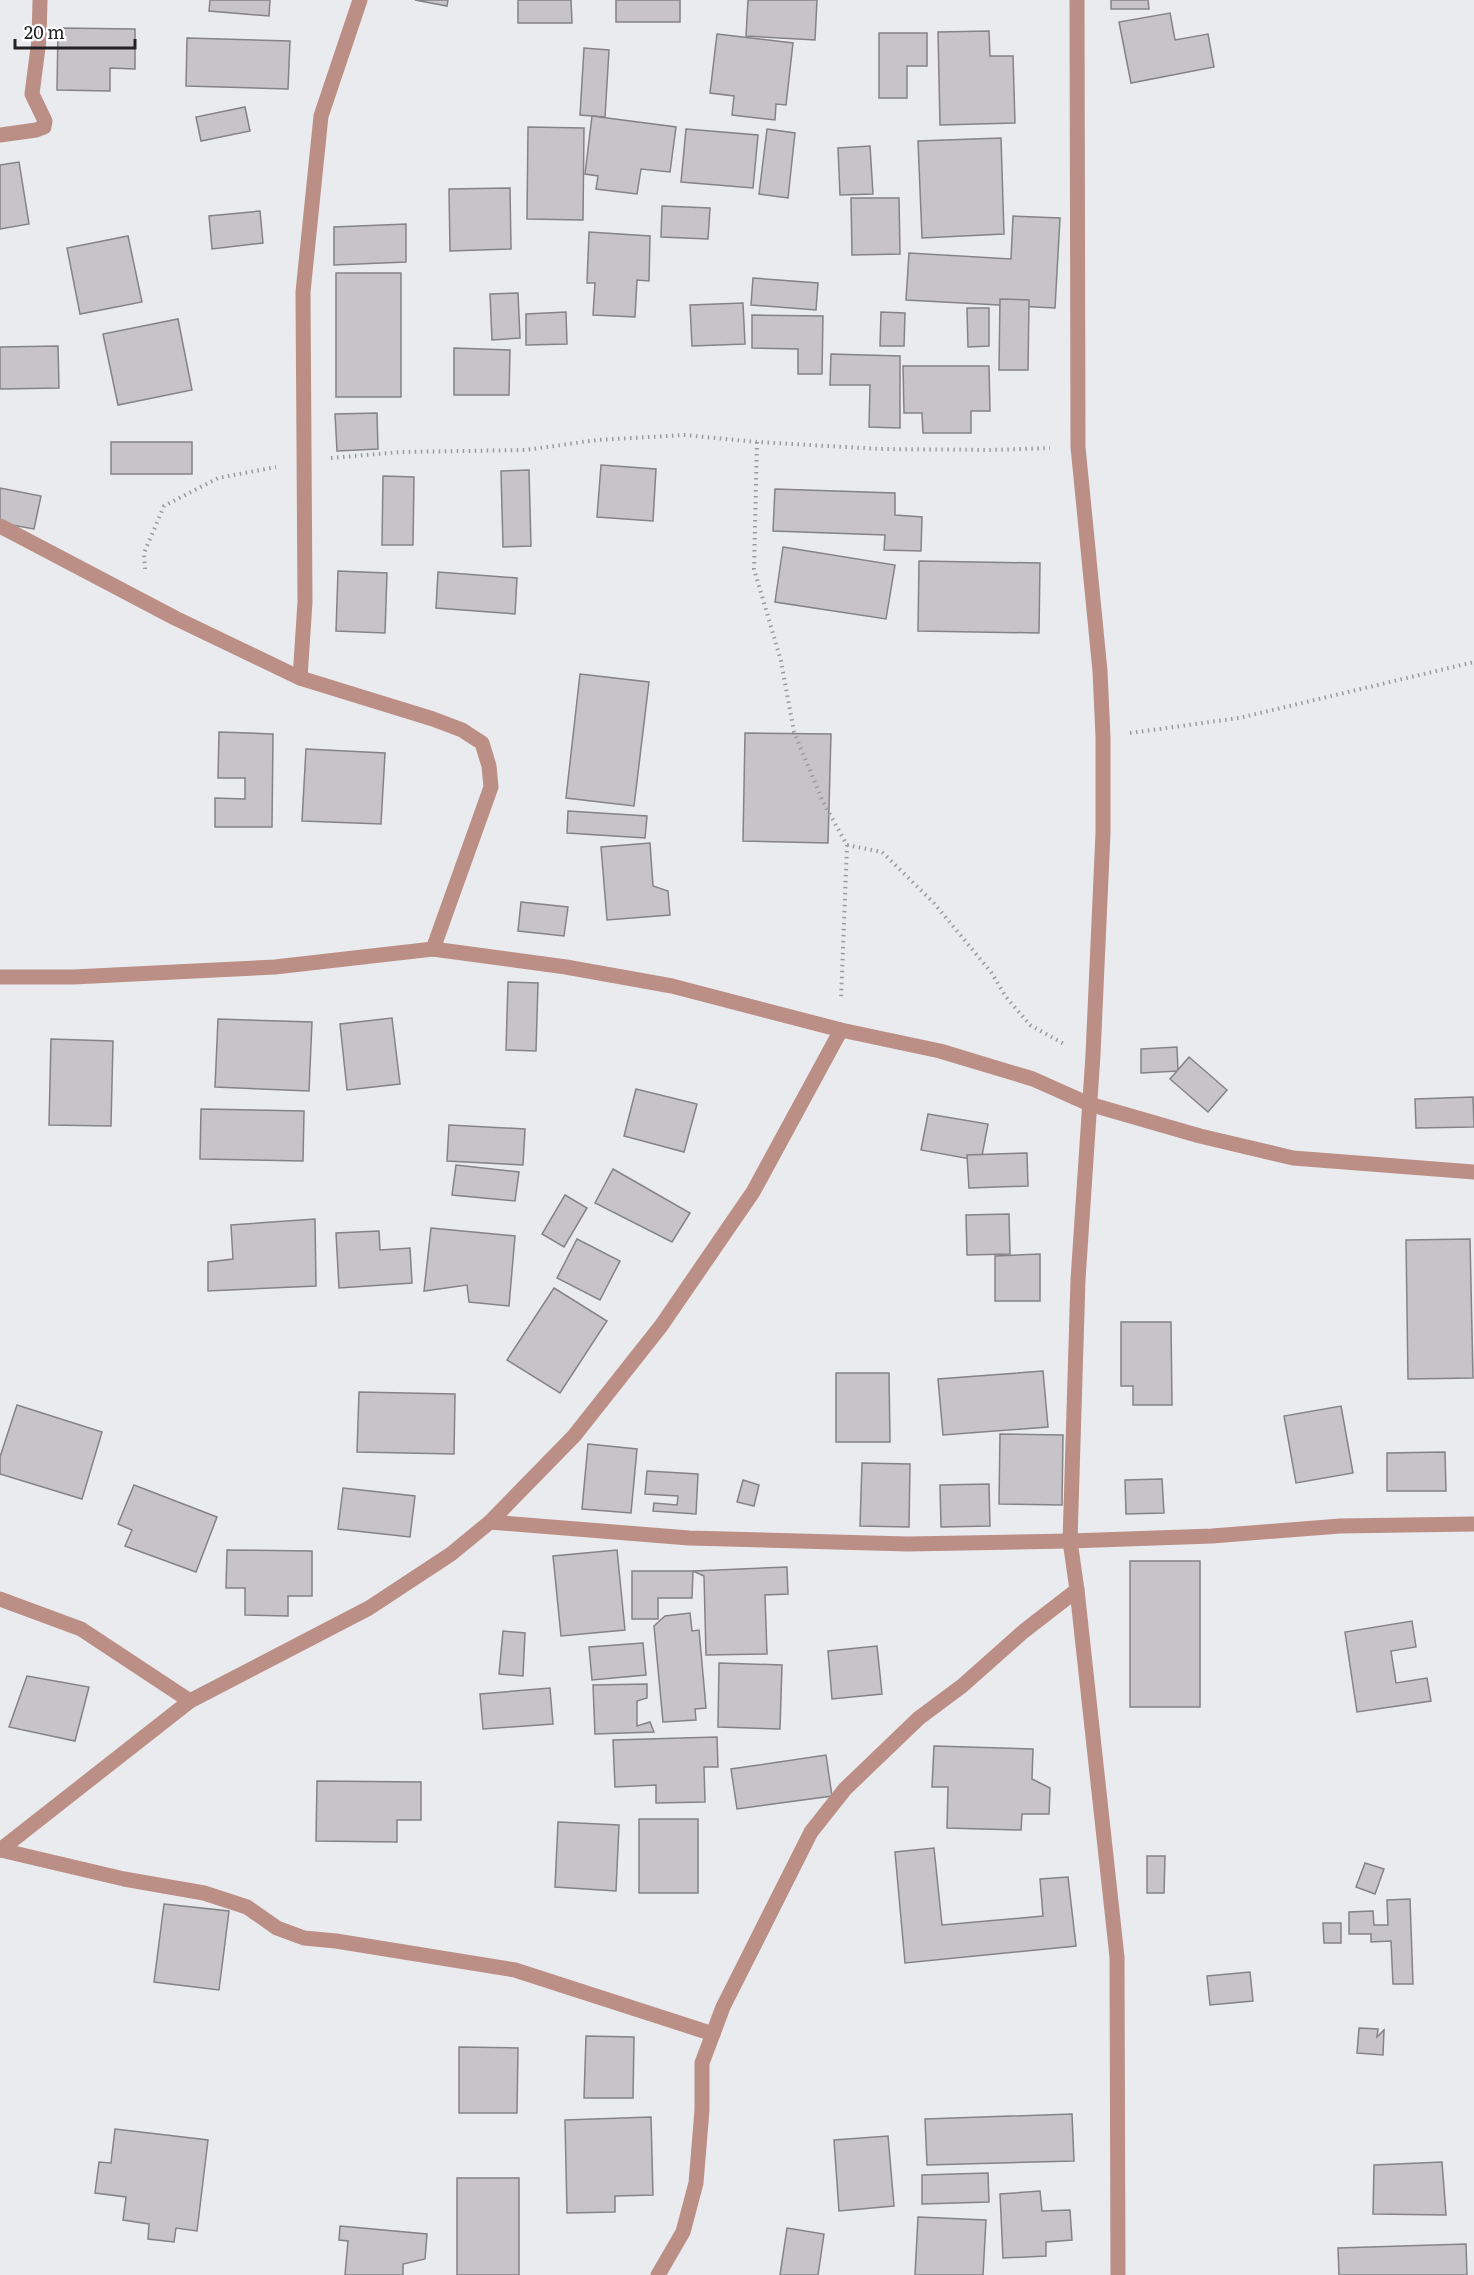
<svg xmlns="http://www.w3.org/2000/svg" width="1474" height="2275" viewBox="0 0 1474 2275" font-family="Literata,serif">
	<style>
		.building { fill: #c6c4c8; stroke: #848386; stroke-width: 1.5 }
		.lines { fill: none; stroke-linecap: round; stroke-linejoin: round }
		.path { stroke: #9b9b9f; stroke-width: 4; stroke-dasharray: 1.5 4.5; stroke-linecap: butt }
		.minor { stroke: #bc8f86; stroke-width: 15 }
	</style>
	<rect width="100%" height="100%" fill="#eaebef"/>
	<g class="building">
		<path d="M210,0H270L269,16L209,11Z"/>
		<path d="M415,0H448L447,6Z"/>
		<path d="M518,0H571L572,23H518Z"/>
		<rect x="616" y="0" width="64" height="22"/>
		<path d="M748,0H817L815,40L746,36Z"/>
		<path d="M1111,0H1148L1149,9H1111Z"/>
		<path d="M1170,13L1175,40L1208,34L1214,67L1131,83L1119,22Z"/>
		<path d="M58,28L135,29V69L110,68V91L57,90Z"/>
		<path d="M989,31L990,56H1013L1015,123L940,125L938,32Z"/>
		<path d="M879,33H927V66H907V98H879Z"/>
		<path d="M717,34L793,43L786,105L776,104L775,120L732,115L734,96L710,93Z"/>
		<path d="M187,38L290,41L288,89L186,86Z"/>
		<path d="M584,48L609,50L605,117L580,115Z"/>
		<path d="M245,107L250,131L201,141L196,117Z"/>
		<path d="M592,116L676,127L670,172L641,169L637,194L596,189L598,176L585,174Z"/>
		<path d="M528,127L584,128L583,220L527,219Z"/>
		<path d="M686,129L758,135L753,188L681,182Z"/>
		<path d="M767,129L795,133L788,198L759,194Z"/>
		<path d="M1001,138L1004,234L922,238L918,141Z"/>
		<path d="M870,146L873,194L840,195L838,148Z"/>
		<path d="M19,162L29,224L0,229V165Z"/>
		<path d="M510,188L511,249L450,251L449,189Z"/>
		<path d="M851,198H899L900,254L852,255Z"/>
		<path d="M662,206L710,208L708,239L661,237Z"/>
		<path d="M260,211L263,243L212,249L209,216Z"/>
		<path d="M1013,216L1060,218L1055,308L906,300L909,253L1011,259Z"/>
		<path d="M406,224V262L334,265V227Z"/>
		<path d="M589,232L650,236L649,281L637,280L635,317L593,315L595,283H587Z"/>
		<path d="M128,236L142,302L80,314L67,248Z"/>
		<rect x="336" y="273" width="65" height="124"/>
		<path d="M753,278L818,283L816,310L751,305Z"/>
		<path d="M518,293L520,338L492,340L490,294Z"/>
		<path d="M1000,299L1029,300L1028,370H999Z"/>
		<path d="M743,303L745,344L692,346L690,305Z"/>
		<path d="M967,308H989V346L968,347Z"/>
		<path d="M566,312L567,344L526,345V314Z"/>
		<path d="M881,312L905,313L904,346H880Z"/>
		<path d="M752,315L823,316L822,374H798V349L752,348Z"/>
		<path d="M178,319L192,390L118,405L103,334Z"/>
		<path d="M58,346L59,388L0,389V347Z"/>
		<path d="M454,348L510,350L509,395H454Z"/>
		<path d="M831,354L900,356V428L869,427L870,385H830Z"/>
		<path d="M903,366H989L990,411H971V433H923L922,413H904Z"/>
		<path d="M377,413L378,449L337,451L335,414Z"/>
		<rect x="111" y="442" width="81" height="32"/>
		<path d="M601,465L656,469L653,521L597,517Z"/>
		<path d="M529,470L531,546L503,547L501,471Z"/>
		<path d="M383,476L414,477L413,545H382Z"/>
		<path d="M0,488L41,496L34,529L0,523Z"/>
		<path d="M775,489L895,493V515L922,517L921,551L884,550L885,535L773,531Z"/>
		<path d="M783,547L895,565L886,619L775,602Z"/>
		<path d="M919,561L1040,563L1039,633L918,631Z"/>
		<path d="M338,571L387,573L385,633L336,631Z"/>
		<path d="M438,572L517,578L515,614L436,608Z"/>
		<path d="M580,674L649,682L634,806L566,798Z"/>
		<path d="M219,732L273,734L272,827H215V798L245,799V778H218Z"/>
		<path d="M745,733L831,734L828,843L743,841Z"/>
		<path d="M306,749L385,753L381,824L302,821Z"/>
		<path d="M568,811L647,816L645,838L567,833Z"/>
		<path d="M650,843L653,886L668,891L670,915L607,920L601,847Z"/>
		<path d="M521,902L568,907L564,936L518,931Z"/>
		<path d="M508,982L538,983L536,1051L506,1050Z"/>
		<path d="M392,1018L400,1084L347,1090L340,1024Z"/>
		<path d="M218,1019L312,1022L309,1091L215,1087Z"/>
		<path d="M51,1039L113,1041L111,1126L49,1125Z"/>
		<path d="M1177,1047L1178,1071L1141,1073V1049Z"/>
		<path d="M1189,1057L1227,1090L1208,1112L1170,1079Z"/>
		<path d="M636,1089L697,1104L684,1152L624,1136Z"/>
		<path d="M1473,1097L1474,1127L1416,1128L1415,1099Z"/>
		<path d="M201,1109L304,1111L303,1161L200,1159Z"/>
		<path d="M928,1114L988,1124L981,1161L921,1150Z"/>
		<path d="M449,1125L525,1129L523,1165L447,1161Z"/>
		<path d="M1027,1153L1028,1186L969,1188L967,1155Z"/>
		<path d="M456,1165L519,1172L515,1201L452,1195Z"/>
		<path d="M613,1169L690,1213L672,1242L595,1203Z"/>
		<path d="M565,1195L587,1208L564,1247L542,1234Z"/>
		<path d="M1009,1214L1010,1254L967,1255L966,1215Z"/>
		<path d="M315,1219L316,1286L208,1291V1262L233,1259L231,1225Z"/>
		<path d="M431,1228L515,1236L509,1306L469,1302L467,1285L424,1291Z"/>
		<path d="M379,1231L380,1250L410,1248L412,1283L339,1288L336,1233Z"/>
		<path d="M577,1239L620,1261L600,1300L557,1278Z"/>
		<path d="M1470,1239L1473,1378L1408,1379L1406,1240Z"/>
		<path d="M1040,1254V1301H995V1256Z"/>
		<path d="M554,1288L607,1321L560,1393L507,1360Z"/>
		<path d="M1121,1322H1171L1172,1405H1133V1386H1121Z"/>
		<path d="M1043,1371L1048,1427L943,1435L938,1379Z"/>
		<path d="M836,1373H889L890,1442H836Z"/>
		<path d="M359,1392L455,1394L454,1454L357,1452Z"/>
		<path d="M17,1405L102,1432L82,1499L0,1474V1457Z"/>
		<path d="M1341,1406L1353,1473L1296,1483L1284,1416Z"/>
		<path d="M1000,1434L1063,1435L1062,1505L999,1504Z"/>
		<path d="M588,1444L637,1449L631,1513L582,1509Z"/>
		<path d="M1445,1452L1446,1491H1387V1453Z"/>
		<path d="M862,1463L910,1464L909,1527L860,1526Z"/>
		<path d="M647,1471L698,1474L696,1514L653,1511L654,1503L677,1505L678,1496L645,1494Z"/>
		<path d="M1162,1479L1164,1513L1126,1514L1125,1480Z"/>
		<path d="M743,1480L759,1485L754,1506L737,1502Z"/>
		<path d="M989,1484L990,1526L941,1527L940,1485Z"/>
		<path d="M134,1485L217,1517L196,1572L125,1546L132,1530L118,1524Z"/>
		<path d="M343,1488L415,1496L410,1537L338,1529Z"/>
		<path d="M227,1550L312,1551V1596H288V1616L245,1615V1588H226Z"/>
		<path d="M617,1550L625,1630L561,1636L553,1556Z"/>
		<rect x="1130" y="1561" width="70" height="146"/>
		<path d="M787,1567L788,1594L765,1595L767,1654L706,1655L704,1576L693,1571Z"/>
		<path d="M632,1571H693L692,1598H658V1619H632Z"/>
		<path d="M690,1613L692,1631L699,1630L706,1708L695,1709L696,1720L663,1722L654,1626L665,1616Z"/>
		<path d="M1412,1621L1416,1647L1391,1651L1396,1683L1427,1678L1431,1701L1357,1712L1345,1632Z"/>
		<path d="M503,1631L525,1633L523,1676L499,1674Z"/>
		<path d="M643,1643L646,1675L592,1680L589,1647Z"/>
		<path d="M877,1646L882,1694L832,1699L828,1651Z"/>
		<path d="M719,1663L782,1665L780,1729L718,1727Z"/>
		<path d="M27,1676L89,1687L75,1741L9,1727Z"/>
		<path d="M647,1684V1698L637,1701V1726L650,1722L654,1732L595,1734L593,1685Z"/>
		<path d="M550,1688L553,1724L483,1729L480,1694Z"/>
		<path d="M717,1737L718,1767H704L705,1802L656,1803V1785L615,1787L613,1740Z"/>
		<path d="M934,1746L1033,1749L1032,1779L1050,1788L1049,1814H1022L1021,1830L947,1828L948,1787H932Z"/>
		<path d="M826,1755L832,1796L737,1809L731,1769Z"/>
		<path d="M317,1781L421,1782V1820H397V1842L316,1841Z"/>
		<rect x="639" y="1819" width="59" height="74"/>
		<path d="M558,1822L619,1825L616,1891L555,1887Z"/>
		<path d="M934,1848L942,1925L1043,1916L1040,1879L1068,1877L1076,1946L905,1963L895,1852Z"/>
		<path d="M1147,1856H1165L1164,1893H1147Z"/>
		<path d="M1365,1863L1384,1869L1375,1894L1356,1887Z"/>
		<path d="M1410,1899L1413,1984H1393L1391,1941L1371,1942V1934H1349V1912L1373,1911L1374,1925H1388L1387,1900Z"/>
		<path d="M164,1904L229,1911L219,1990L154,1982Z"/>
		<path d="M1323,1923H1341V1943H1324Z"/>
		<path d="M1250,1972L1253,2001L1210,2005L1207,1976Z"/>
		<path d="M1359,2028L1378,2029L1377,2037L1384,2030L1383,2055L1357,2053Z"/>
		<path d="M586,2036L634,2037L633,2098H584Z"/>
		<path d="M459,2047L518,2048L517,2113H459Z"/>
		<path d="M1072,2114L1074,2161L927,2165L925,2119Z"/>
		<path d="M651,2117L653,2195L615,2196V2212L567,2213L565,2120Z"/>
		<path d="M115,2129L208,2140L197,2231L176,2228L174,2242L148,2239L149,2224L123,2220L126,2197L95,2193L99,2162L111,2163Z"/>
		<path d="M888,2136L894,2206L839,2211L834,2140Z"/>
		<path d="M1442,2162L1446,2215L1373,2214L1374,2165Z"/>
		<path d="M988,2173L989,2202L922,2204V2175Z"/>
		<rect x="457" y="2178" width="62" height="97"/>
		<path d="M1040,2191L1042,2211L1070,2210L1072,2240L1046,2242V2256L1003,2258L1000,2194Z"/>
		<path d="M918,2217L986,2220L983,2275H915Z"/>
		<path d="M340,2226L427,2234L425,2259L403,2264V2275H345L348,2241L339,2240Z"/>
		<path d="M787,2228L824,2234L818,2275H780Z"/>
		<path d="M1466,2244L1467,2275H1339L1338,2248Z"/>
	</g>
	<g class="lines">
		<g class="path">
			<path d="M757,442L754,569L781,661L794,732L823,802L847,845L841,1000"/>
			<path d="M331,458L401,452L525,450L597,440L684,435L757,442L881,449L991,450L1050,448"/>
			<path d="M145,569L144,553L164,506L218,478L276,467"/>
			<path d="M1130,733L1239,718L1474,662"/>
			<path d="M847,845L882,852L933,902L991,972L1006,997L1030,1025L1066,1045"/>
		</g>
		<g class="minor">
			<path d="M1077,0L1078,447L1100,671L1103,737V833L1093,1055L1078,1280L1070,1541L1077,1590L1117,1957L1118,2275"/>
			<path d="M0,135L36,130L44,127L45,121L32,94L39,40L40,0"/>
			<path d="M0,526L175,618L300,678L433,719L462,730L482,743L489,766L491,787L433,949"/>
			<path d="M300,678L305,602L303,292L321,116L360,0"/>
			<path d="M0,977H73L275,967L433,949L566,967L672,986L841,1030L940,1051L1033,1079L1089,1104L1200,1136L1293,1158L1474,1172"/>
			<path d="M490,1522L689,1538L908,1544L1070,1541L1212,1536L1340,1526L1474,1524"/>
			<path d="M0,1599L81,1629L190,1701"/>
			<path d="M0,1850L190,1701L369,1608L451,1554L490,1522L574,1436L661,1326L753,1192L841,1030"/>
			<path d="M1,1850L124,1879L204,1893L247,1907L277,1928L304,1938L336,1941L515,1970L713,2034"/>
			<path d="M658,2275L683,2232L696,2183L702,2110V2063L723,2007L811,1832L845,1789L919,1718L962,1686L1024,1631L1077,1590"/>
		</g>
	</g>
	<path d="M15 39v9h120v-9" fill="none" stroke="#222224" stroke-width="3"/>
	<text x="24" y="39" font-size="18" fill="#222224" stroke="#ffffff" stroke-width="4.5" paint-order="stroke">20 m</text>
</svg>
